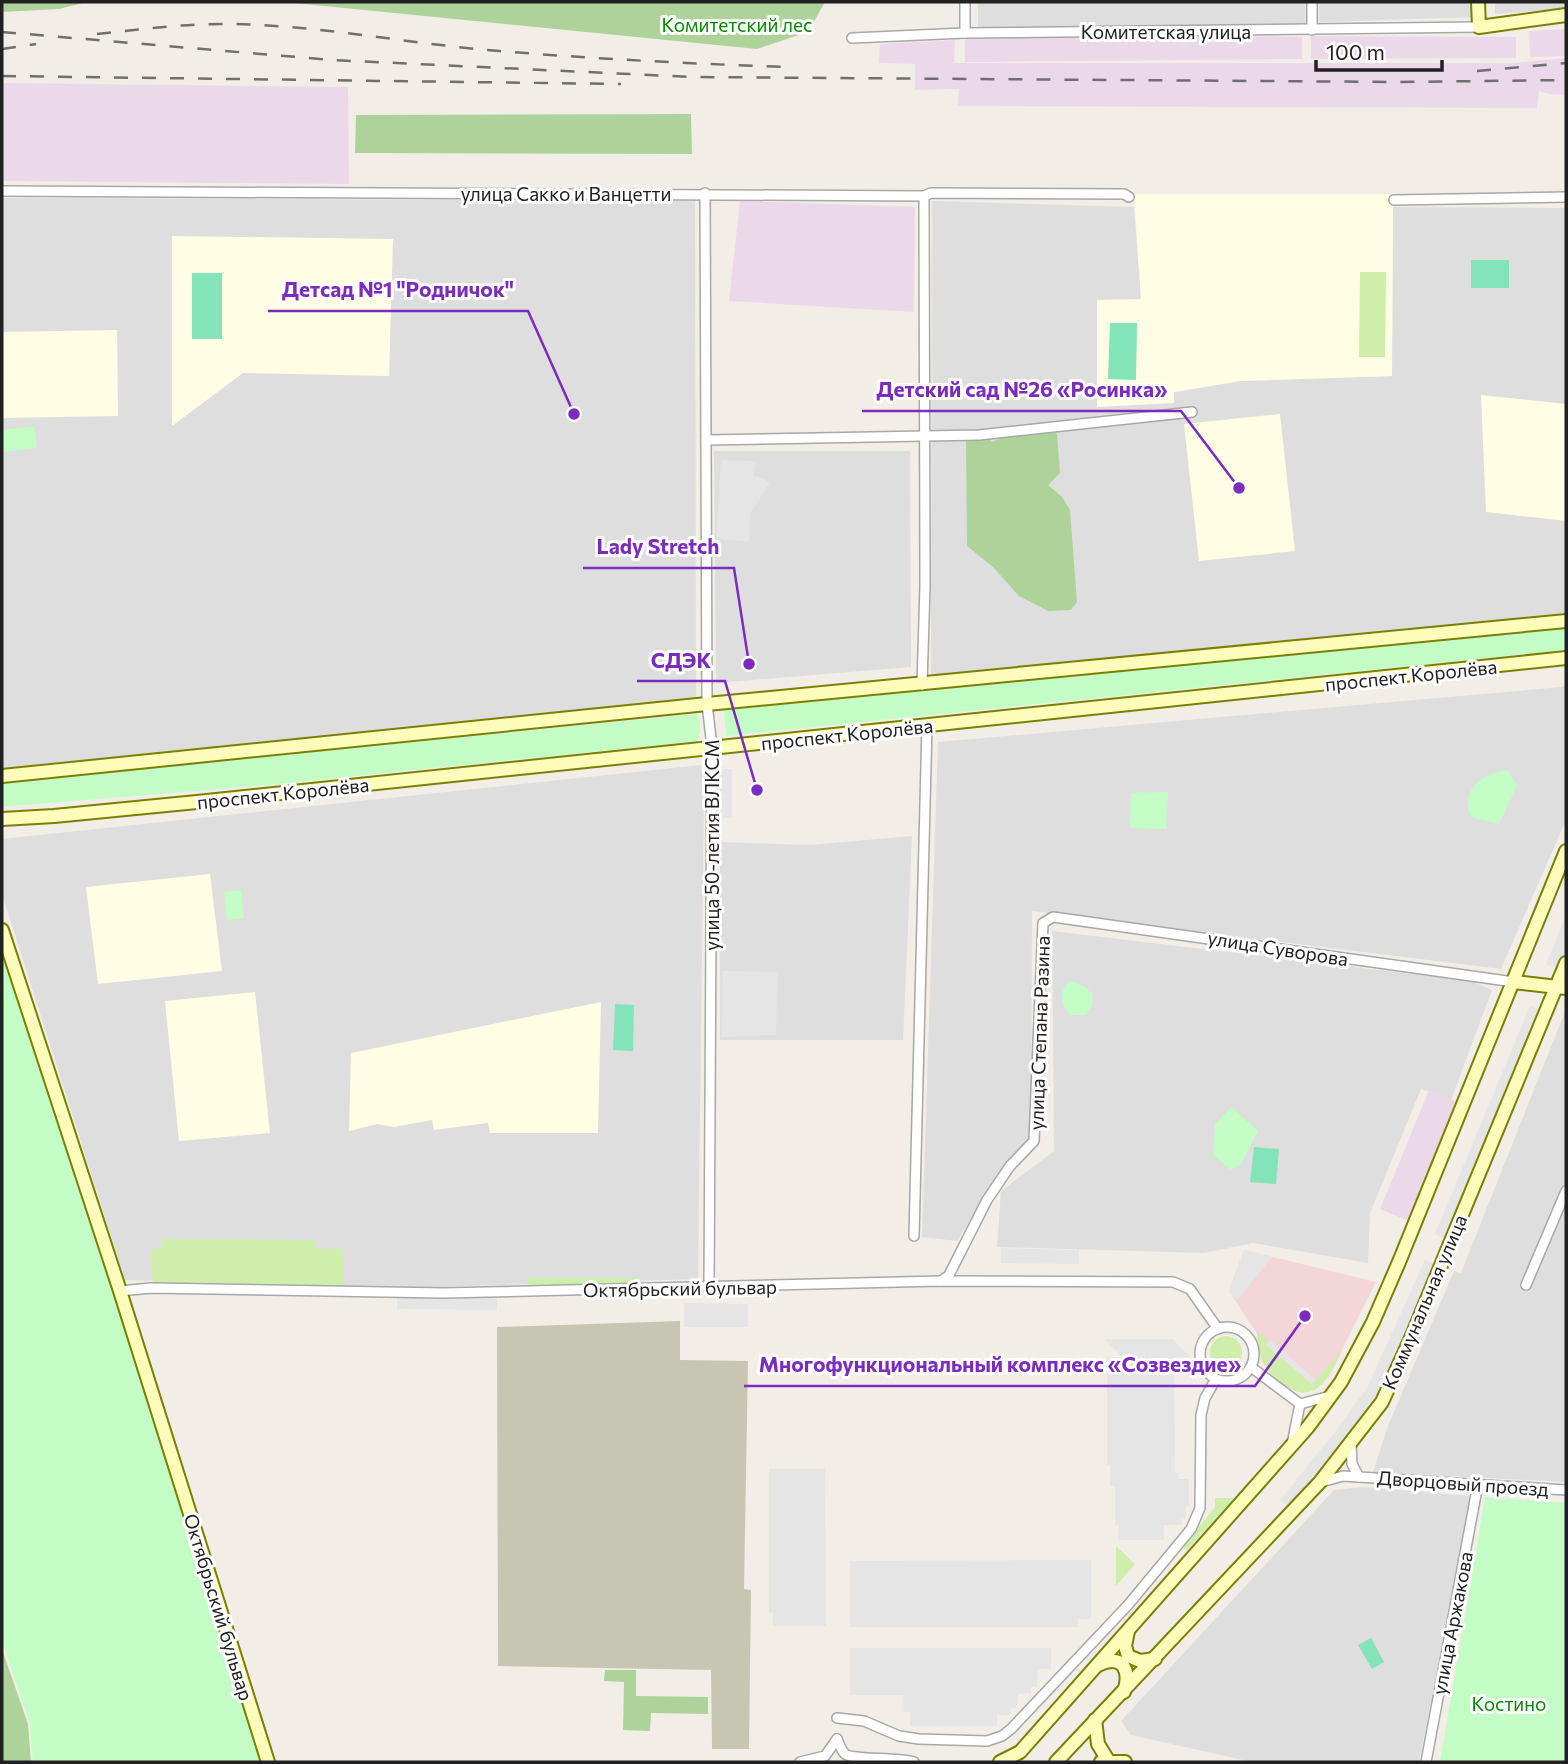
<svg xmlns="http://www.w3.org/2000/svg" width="1568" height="1764" viewBox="0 0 1568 1764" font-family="Commissioner,sans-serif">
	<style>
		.residential { fill: #dfdede }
		.commercial { fill: #f3d6d7 }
		.industrial { fill: #ebd9e9 }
		.education { fill: #fffde3 }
		.construction { fill: #c7c6b2 }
		.grass { fill: #d0eeab }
		.forest { fill: #aed39a }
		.park { fill: #c4fcc5 }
		.pitch { fill: #82e4b8 }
		.parking { fill: #e5e5e5 }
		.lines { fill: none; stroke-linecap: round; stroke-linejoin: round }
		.street-casing { stroke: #a8a8a8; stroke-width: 12 }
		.secondary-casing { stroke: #7a8000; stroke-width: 16 }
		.street { stroke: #fff; stroke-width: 9 }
		.secondary { stroke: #fdfcba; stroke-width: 12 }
		.rail { stroke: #6f6f6f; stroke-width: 2.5; stroke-dasharray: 14 14; stroke-linecap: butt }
		.labels { text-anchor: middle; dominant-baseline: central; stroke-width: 6; stroke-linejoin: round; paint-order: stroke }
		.park-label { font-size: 19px; fill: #068809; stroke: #fff }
		.street-label { font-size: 19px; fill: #212121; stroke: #fff }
		.leader { fill: none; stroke: #7b2cbf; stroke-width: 2.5 }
		.callout-dot { fill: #7b2cbf; stroke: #fff; stroke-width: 2.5 }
		.callout-label { font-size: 21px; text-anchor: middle; font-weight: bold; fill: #7b2cbf; stroke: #fff; stroke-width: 6; stroke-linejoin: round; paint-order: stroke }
	</style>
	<rect width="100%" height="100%" fill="#f2eee7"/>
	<g class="residential">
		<path d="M978,2H1305L1306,26L978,27Z"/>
		<path d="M1319,2H1478L1479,17L1319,22Z"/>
		<path d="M1495,2H1566V8L1495,14Z"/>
		<path d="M2,198L695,201L696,697L557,714L2,772Z"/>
		<path d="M932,201L1134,207L1141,299L1173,403L1174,392L1240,381L1392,376L1393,207L1566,208V614L1145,657L931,675Z"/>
		<path d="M714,451H910L911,667L716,683Z"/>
		<path d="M1566,684V820L1501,969L1032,911L1031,1142L999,1173L957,1241L922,1237L938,742L1562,687Z"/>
		<path d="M701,765L704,795L698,1279L404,1288L125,1280L2,894V839Z"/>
		<path d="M912,836L903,1040H720V842L811,845Z"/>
		<path d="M1052,931L1471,981L1492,990L1451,1100L1421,1089L1370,1213L1368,1263L1253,1243L1204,1253L997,1247L1001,1191L1054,1151Z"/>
		<path d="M1566,1009V1482L1373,1472L1388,1426L1454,1271L1461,1273Z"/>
		<path d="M1363,1487L1471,1496L1419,1762H1252L1131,1735L1121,1721L1334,1490Z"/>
	</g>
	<path class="commercial" d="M1244,1250L1376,1282L1329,1376L1315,1390L1302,1393L1295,1391L1267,1368L1262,1361L1257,1334L1229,1291Z"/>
	<g class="industrial">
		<path d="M1566,29V56L1530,57L1529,31Z"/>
		<path d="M965,35L1302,37V59L965,62Z"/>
		<path d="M1311,36L1516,37V58L1311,59Z"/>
		<path d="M955,40L954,63H1512L1566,58V95L1549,94L1539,91L1537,108L958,106L959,89L915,90V64L879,63L880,44Z"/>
		<path d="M2,83L348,87L349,184L2,181Z"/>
		<path d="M740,201L915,207L914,312L729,301Z"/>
		<path d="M1429,1090L1457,1102L1409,1221L1380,1209Z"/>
	</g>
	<g class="education">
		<path d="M1134,194H1393L1392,376L1240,381L1174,392V403L1097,407V300L1141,299Z"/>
		<path d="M172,236L393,239L389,376L243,373L172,426Z"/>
		<path d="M117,330L118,416L2,418V332Z"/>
		<path d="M1481,395L1566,404V521L1486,512Z"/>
		<path d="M1280,414L1295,551L1199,561L1184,424Z"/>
		<path d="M210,874L222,971L98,984L86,887Z"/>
		<path d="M255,992L270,1133L179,1141L165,1001Z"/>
		<path d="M601,1002L598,1133H490L488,1123L434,1130L432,1120L394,1127L377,1124L349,1131L351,1053Z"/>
	</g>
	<path class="construction" d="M680,1321V1360L748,1361L744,1589L751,1590L749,1749H712L711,1670L498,1666L497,1327Z"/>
	<g class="grass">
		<path d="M1360,272H1386L1385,357H1359Z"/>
		<path d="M162,1239L315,1240V1249H343L344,1288L154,1286L150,1249H162Z"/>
		<path d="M527,1278H641L640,1287L530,1289Z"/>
		<path d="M1257,1334H1261L1269,1341L1266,1344L1312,1384L1342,1351C1335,1365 1328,1384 1312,1391C1295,1398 1270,1377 1263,1362C1259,1353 1257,1343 1257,1334Z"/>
		<circle cx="1226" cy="1352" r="16"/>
		<path d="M1215,1498H1234L1187,1550L1182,1547L1215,1507Z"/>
		<path d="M1116,1546L1135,1564L1116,1586Z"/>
	</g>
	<g class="forest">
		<path d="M2,2H87L59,9L2,12Z"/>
		<path d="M284,2H825L808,32L757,49Z"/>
		<path d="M691,114L692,154L355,153L356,115Z"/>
		<path d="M1045,422L1057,434L1060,473L1048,485L1062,497L1070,510L1077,602L1071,610L1048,611L1019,596L993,567L967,546L966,440L970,434L981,433L992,442L1029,426Z"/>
		<path d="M2,1649L28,1724L31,1762H2Z"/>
		<path d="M605,1670H636V1696L708,1697V1714L651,1713L650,1731L623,1730L624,1682L604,1681Z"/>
	</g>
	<g class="park">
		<path d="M34,426L37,448L2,452V430Z"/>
		<path d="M1566,625V650L726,736L724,709Z"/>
		<path d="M697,714C702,723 701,732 697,741L268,785L2,807V782H5Z"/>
		<path d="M1508,770L1517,785L1499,824L1471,817C1460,788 1482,774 1508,770Z"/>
		<path d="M1168,792L1166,829L1130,828L1131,793Z"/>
		<path d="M241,890L244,918L227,920L224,892Z"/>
		<path d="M2,953L127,1329L260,1762H33L30,1724L2,1641Z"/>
		<path d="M1069,981L1083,986L1093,994L1092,1006L1086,1015H1070C1060,1002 1059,993 1069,981Z"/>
		<path d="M1231,1107L1258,1131L1242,1163L1231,1170L1213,1155L1215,1124Z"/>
		<path d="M1485,1497L1566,1503V1762H1440Z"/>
	</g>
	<g class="pitch">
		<rect x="1471" y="260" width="38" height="28"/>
		<rect x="192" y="273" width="30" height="66"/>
		<path d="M1110,323H1137L1136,380L1108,379Z"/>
		<path d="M615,1004L634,1005L633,1051L613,1050Z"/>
		<path d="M1254,1147L1279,1149L1276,1184L1250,1182Z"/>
		<path d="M1371,1638L1384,1662L1372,1669L1358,1645Z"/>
	</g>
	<g class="parking">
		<path d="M721,460L756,461L753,475L770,482L750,514L749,542L716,538Z"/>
		<rect x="715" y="769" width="17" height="49"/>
		<path d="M1566,915V949L1559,968L1546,965Z"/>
		<path d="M723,971L778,972L776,1035L722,1037Z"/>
		<path d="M1530,1006L1541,1010L1447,1239L1435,1234Z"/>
		<path d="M1001,1248L1079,1250V1264L1001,1263Z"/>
		<path d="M1244,1250L1272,1257L1237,1301L1229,1291Z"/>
		<path d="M1425,1260L1436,1264L1392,1368L1361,1426L1289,1508L1280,1500L1335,1432L1367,1388Z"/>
		<path d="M397,1295L497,1296V1310L397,1309Z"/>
		<path d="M684,1303L748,1304V1327H684Z"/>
		<path d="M1105,1339H1172L1191,1357L1174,1358L1175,1472L1178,1473L1179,1479H1189V1506H1186V1519H1182V1525H1164V1540H1118V1525H1115V1486H1110V1465H1107V1357H1122Z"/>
		<path d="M1270,1340L1316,1380L1312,1384L1266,1345Z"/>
		<path d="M769,1469H825L826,1626H773V1613L769,1612Z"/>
		<path d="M1091,1560V1619H1078V1627H850V1561Z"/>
		<path d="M850,1648H1051V1669H1038L1037,1687H1031V1693L1018,1694L1017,1708H1011V1715H997V1726H910V1712H904L903,1695H850Z"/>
	</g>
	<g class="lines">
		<defs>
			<g id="street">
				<path d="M1312,2V30"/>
				<path d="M965,33V2"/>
				<path d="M852,38L965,33L1479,27"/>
				<path d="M2,191L924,196L931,193L1124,194L1129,197"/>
				<path d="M705,193L707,704L712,747L709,1287"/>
				<path d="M1394,200L1566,197"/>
				<path d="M706,440L979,435L1192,412"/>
				<path d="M922,685L925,586L924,196"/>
				<path d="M914,1236L927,725"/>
				<path d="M941,1281L949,1275L987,1200L1010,1166L1034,1141L1043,923L1053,917L1514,982"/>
				<path d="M1526,1285L1566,1191"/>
				<path d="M120,1291L151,1288L444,1293L941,1281L1173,1282L1190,1289L1218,1329"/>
				<circle cx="1227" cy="1354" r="27"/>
				<path d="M1251,1367L1300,1404L1330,1396"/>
				<path d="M1351,1443L1352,1464L1359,1477"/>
				<path d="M1292,1444L1300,1404"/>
				<path d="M1321,1482L1343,1476L1566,1490"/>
				<path d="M837,1718L864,1721L899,1736L919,1739L987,1741L1002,1736L1011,1729L1128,1605L1191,1529L1200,1508L1201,1415L1205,1398L1216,1379"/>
				<path d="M837,1739C839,1744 841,1750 845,1754C853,1760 898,1757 914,1762"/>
				<path d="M800,1762L825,1756L837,1739"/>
				<path d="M1426,1762L1478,1484"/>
			</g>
			<g id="secondary">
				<path d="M1478,2L1479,27L1566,15"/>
				<path d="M2,776L707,704L1566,621"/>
				<path d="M2,819L54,816L197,802L1566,658"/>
				<path d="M2,930L120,1291L268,1762"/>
				<path d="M1514,982L1566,988"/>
				<path d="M1128,1631L1125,1646L1128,1656L1140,1661L1155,1659"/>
				<path d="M1098,1665C1123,1653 1131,1670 1124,1692"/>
				<path d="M1095,1720L1098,1744L1109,1762"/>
				<path d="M1000,1762L1020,1752L1308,1427L1341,1382L1373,1322L1399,1262L1566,851"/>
				<path d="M1056,1762L1320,1482L1382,1402L1411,1338L1566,963"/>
				<path d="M1101,1762H1125"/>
			</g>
		</defs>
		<use href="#street" class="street-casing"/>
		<use href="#secondary" class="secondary-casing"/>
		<use href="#street" class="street"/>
		<use href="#secondary" class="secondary"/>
		<g class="rail">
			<path d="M2,32L332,60L692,77L1400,82L1566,80"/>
			<path d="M97,34C143,29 189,23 235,24C323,26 411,44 499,51C597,59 694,64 791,67"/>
			<path d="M2,49L36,44"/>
			<path d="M1477,71L1566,63"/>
			<path d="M2,76L621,84"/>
		</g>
	</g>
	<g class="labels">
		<g class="park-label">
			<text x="737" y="24">Комитетский лес</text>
			<text x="1509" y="1703">Костино</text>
		</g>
		<g class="street-label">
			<text x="1166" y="31">Комитетская улица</text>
			<text x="566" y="193">улица Сакко и Ванцетти</text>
			<text transform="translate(1411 675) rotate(-6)">проспект Королёва</text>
			<text transform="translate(847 734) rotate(-6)">проспект Королёва</text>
			<text transform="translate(283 793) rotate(-6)">проспект Королёва</text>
			<text transform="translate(711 845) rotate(-90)">улица 50-летия ВЛКСМ</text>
			<text transform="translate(1278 948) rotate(9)">улица Суворова</text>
			<text transform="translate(1039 1033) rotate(-88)">улица Степана Разина</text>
			<text transform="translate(680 1288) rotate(-1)">Октябрьский бульвар</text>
			<text transform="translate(1424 1302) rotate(-67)">Коммунальная улица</text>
			<text transform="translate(1463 1483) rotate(4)">Дворцовый проезд</text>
			<text transform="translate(219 1607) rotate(73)">Октябрьский бульвар</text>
			<text transform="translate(1452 1623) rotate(-79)">улица Аржакова</text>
		</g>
	</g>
	<path class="leader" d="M574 414L528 311H268M1239 488L1181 411H862M749 664L734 568H583M757 790L725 681H637M1305 1316L1255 1386H744"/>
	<g class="callout-dot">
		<circle cx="574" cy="414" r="7"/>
		<circle cx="1239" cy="488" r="7"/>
		<circle cx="749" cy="664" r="7"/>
		<circle cx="757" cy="790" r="7"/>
		<circle cx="1305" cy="1316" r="7"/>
	</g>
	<g class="callout-label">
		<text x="398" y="297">Детсад №1 "Родничок"</text>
		<text x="1022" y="397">Детский сад №26 «Росинка»</text>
		<text x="658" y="554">Lady Stretch</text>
		<text x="681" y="668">СДЭК</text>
		<text x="1000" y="1372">Многофункциональный комплекс «Созвездие»</text>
	</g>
	<rect width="1568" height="1764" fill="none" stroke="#212121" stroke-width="7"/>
	<path d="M1316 60v10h126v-10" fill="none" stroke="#212121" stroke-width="3.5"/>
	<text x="1326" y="60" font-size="21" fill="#212121" stroke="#ffffff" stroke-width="5" paint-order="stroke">100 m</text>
</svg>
